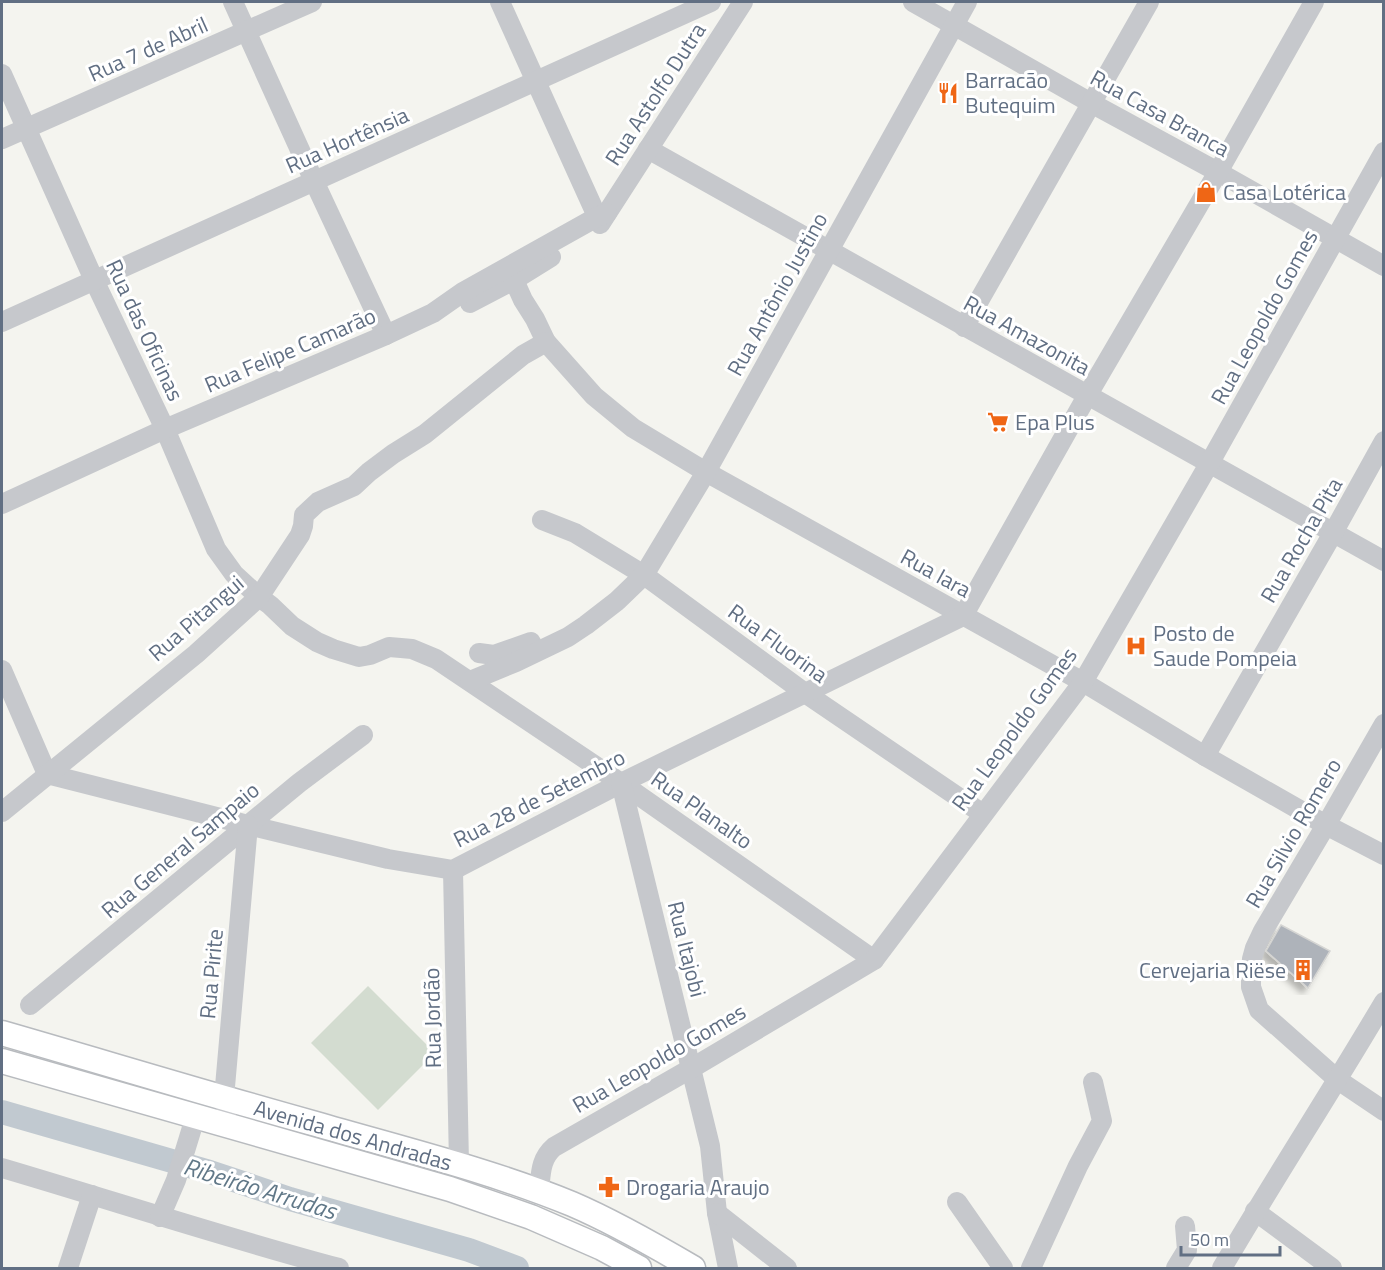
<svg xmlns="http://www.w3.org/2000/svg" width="1385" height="1270" viewBox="0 0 1385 1270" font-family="'Titillium Web',sans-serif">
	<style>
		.green { fill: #d3dcd0 }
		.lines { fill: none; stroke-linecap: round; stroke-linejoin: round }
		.river { stroke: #c1c9d0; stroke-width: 24 }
		.building { fill: #aeb3ba; stroke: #d5d5d3; stroke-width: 1.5; filter: url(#shadow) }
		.major-casing { stroke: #b8bbbf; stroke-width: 27 }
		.minor { stroke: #c6c8cc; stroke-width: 20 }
		.major { stroke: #fff; stroke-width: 24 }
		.labels { text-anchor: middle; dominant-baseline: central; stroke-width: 6; stroke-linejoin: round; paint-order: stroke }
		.street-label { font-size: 22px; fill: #616f83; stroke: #fff }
		.poi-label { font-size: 22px; fill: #616f83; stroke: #fff; text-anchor: start }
		.water-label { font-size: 24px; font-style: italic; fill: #617888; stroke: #fff }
	</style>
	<defs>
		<filter id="shadow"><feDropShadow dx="-5.5" dy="5.5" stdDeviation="3" flood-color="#0004"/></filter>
	</defs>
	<rect width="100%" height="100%" fill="#f4f4ef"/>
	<path class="green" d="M368,986L435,1053L378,1110L311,1043Z"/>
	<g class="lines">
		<path class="river" d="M2,1112L210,1172L290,1199L469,1250L517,1268"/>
	</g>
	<path class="building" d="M1281,925L1330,951L1308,988L1266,951Z"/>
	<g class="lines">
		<defs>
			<g id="major">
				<path d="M2,1033C106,1063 211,1095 316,1124C402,1149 489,1170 572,1204C614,1222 654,1245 693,1268"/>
				<path d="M2,1061L450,1189L531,1217L602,1248L639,1268"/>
			</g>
		</defs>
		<use href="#major" class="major-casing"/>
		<g class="minor">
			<path d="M233,2L314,181L386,335"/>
			<path d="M500,2L600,223"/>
			<path d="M913,2L1091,103L1218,172L1384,266"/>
			<path d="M2,74L94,280L165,429L216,549L234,574L259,597L270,605L292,626L317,642L333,649L359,657L370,655L389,647L401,648L412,649L436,659L621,783L874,960"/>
			<path d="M2,139L312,2"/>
			<path d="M648,149L1384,561"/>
			<path d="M600,224L743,2"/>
			<path d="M514,280L523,300L535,319L546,342L594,396L633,428L706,472L1083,682L1205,756L1326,825L1384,855"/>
			<path d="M470,303L514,280L551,257"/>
			<path d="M2,322L711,2"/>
			<path d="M964,327L1149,2"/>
			<path d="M2,504L165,429L386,335L433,313L463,292L597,217L607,213"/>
			<path d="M542,520L575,533L644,575L805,693L983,814"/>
			<path d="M479,653L494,655L531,642"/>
			<path d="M2,670L47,774"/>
			<path d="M470,681L516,662L568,637L586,625L617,601L644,575L706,472L967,2"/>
			<path d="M1384,724L1326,825L1263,931L1255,948L1252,959L1251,969V987L1259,1010L1338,1080L1384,1111"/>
			<path d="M1205,756L1333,533L1384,441"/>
			<path d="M47,774L248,825L388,859L453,870L621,783L963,616L1087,396L1218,172L1314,2"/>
			<path d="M621,783L710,1146L717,1213L728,1268"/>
			<path d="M2,812L196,654L259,597L300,535L303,526L304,515L318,502L354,486L369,472L393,454L425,434L523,355L546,342"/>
			<path d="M453,870L459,1164"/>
			<path d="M30,1005L299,783L363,735"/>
			<path d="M227,1110L224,1098L248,825"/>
			<path d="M2,1168C114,1201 226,1238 339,1268"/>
			<path d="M539,1191C541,1174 540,1159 554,1147L692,1068L874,960L1083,682L1209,464L1384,152"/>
			<path d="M957,1202L1003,1268"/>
			<path d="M1255,1211L1332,1268"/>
			<path d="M717,1213L787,1268"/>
			<path d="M160,1217L176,1180L195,1118"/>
			<path d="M68,1268L92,1195"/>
			<path d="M1031,1268L1078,1166L1102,1121L1093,1082"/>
			<path d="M1176,1268L1187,1250L1185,1226"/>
			<path d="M1222,1268C1274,1179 1331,1092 1384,1002"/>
		</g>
		<use href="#major" class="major"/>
	</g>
	<defs>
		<symbol id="restaurant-bare" viewBox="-9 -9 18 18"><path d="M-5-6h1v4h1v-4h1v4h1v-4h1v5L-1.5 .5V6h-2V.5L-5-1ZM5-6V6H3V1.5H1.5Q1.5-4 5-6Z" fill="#ef6615" stroke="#fff" stroke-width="2.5" paint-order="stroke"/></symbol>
		<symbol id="shop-bare" viewBox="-9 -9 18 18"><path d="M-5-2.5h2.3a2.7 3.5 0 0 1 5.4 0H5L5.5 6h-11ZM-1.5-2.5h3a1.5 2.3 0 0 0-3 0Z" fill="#ef6615" stroke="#fff" stroke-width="2.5" paint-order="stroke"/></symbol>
		<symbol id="supermarket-bare" viewBox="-9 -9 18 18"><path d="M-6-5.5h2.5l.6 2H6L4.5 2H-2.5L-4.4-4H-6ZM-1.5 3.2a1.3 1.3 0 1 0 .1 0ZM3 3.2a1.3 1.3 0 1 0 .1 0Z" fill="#ef6615" stroke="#fff" stroke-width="2.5" paint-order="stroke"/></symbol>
		<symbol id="hospital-bare" viewBox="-9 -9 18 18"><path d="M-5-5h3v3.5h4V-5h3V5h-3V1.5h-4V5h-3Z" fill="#ef6615" stroke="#fff" stroke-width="2.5" paint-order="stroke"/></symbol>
		<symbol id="building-bare" viewBox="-9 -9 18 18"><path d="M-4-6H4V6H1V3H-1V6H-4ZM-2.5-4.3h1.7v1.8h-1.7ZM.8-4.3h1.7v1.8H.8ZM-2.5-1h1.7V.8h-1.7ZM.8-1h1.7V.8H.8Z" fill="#ef6615" stroke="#fff" stroke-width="2.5" paint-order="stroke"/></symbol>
		<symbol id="pharmacy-bare" viewBox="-9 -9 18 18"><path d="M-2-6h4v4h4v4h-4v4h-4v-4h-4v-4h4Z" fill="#ef6615" stroke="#fff" stroke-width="2.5" paint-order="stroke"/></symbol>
	</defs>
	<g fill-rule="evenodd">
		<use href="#restaurant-bare" x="933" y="78" width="30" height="30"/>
		<use href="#shop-bare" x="1191" y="177" width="30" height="30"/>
		<use href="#supermarket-bare" x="983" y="407" width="30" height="30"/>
		<use href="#hospital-bare" x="1121" y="631" width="30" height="30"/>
		<use href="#building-bare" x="1288" y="955" width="30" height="30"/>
		<use href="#pharmacy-bare" x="594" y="1172" width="30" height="30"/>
	</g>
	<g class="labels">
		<g class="street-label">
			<text transform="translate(148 49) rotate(-24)">Rua 7 de Abril</text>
			<text transform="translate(655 94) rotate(-57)">Rua Astolfo Dutra</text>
			<text transform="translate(1160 113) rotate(29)">Rua Casa Branca</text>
			<text transform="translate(347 140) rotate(-24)">Rua Hortênsia</text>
			<text transform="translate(777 294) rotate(-61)">Rua Antônio Justino</text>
			<text transform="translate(1264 317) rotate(-61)">Rua Leopoldo Gomes</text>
			<text transform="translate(145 330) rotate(65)">Rua das Oficinas</text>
			<text transform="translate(1027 335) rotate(29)">Rua Amazonita</text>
			<text transform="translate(290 350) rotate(-23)">Rua Felipe Camarão</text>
			<text transform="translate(1301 540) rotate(-60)">Rua Rocha Pita</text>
			<text transform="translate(936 573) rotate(29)">Rua Iara</text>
			<text transform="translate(196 618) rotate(-41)">Rua Pitangui</text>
			<text transform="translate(778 643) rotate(36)">Rua Fluorina</text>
			<text transform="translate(1014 729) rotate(-54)">Rua Leopoldo Gomes</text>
			<text transform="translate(539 798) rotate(-27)">Rua 28 de Setembro</text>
			<text transform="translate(702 810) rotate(35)">Rua Planalto</text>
			<text transform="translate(1293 833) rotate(-60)">Rua Silvio Romero</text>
			<text transform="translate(180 850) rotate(-40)">Rua General Sampaio</text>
			<text transform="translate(687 949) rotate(76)">Rua Itajobi</text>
			<text transform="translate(211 974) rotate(-85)">Rua Pirite</text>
			<text transform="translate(432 1018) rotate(-91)">Rua Jordão</text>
			<text transform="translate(659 1058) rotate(-30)">Rua Leopoldo Gomes</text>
			<text transform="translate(353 1135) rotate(16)">Avenida dos Andradas</text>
		</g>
		<g class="poi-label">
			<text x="965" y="80">Barracão<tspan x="965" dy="25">Butequim</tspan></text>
			<text x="1223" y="192">Casa Lotérica</text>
			<text x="1015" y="422">Epa Plus</text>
			<text x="1153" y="633">Posto de<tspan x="1153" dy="25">Saude Pompeia</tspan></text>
			<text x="1286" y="970" text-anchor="end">Cervejaria Riëse</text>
			<text x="626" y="1187">Drogaria Araujo</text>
		</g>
		<g class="water-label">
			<text transform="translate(260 1188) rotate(17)">Ribeirão Arrudas</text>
		</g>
	</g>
	<rect width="1385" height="1270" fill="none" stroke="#616f83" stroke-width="6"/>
	<path d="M1181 1246v9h99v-9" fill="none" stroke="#616f83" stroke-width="3"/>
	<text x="1190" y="1246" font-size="18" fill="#616f83" stroke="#ffffff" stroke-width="4.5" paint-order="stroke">50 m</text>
</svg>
